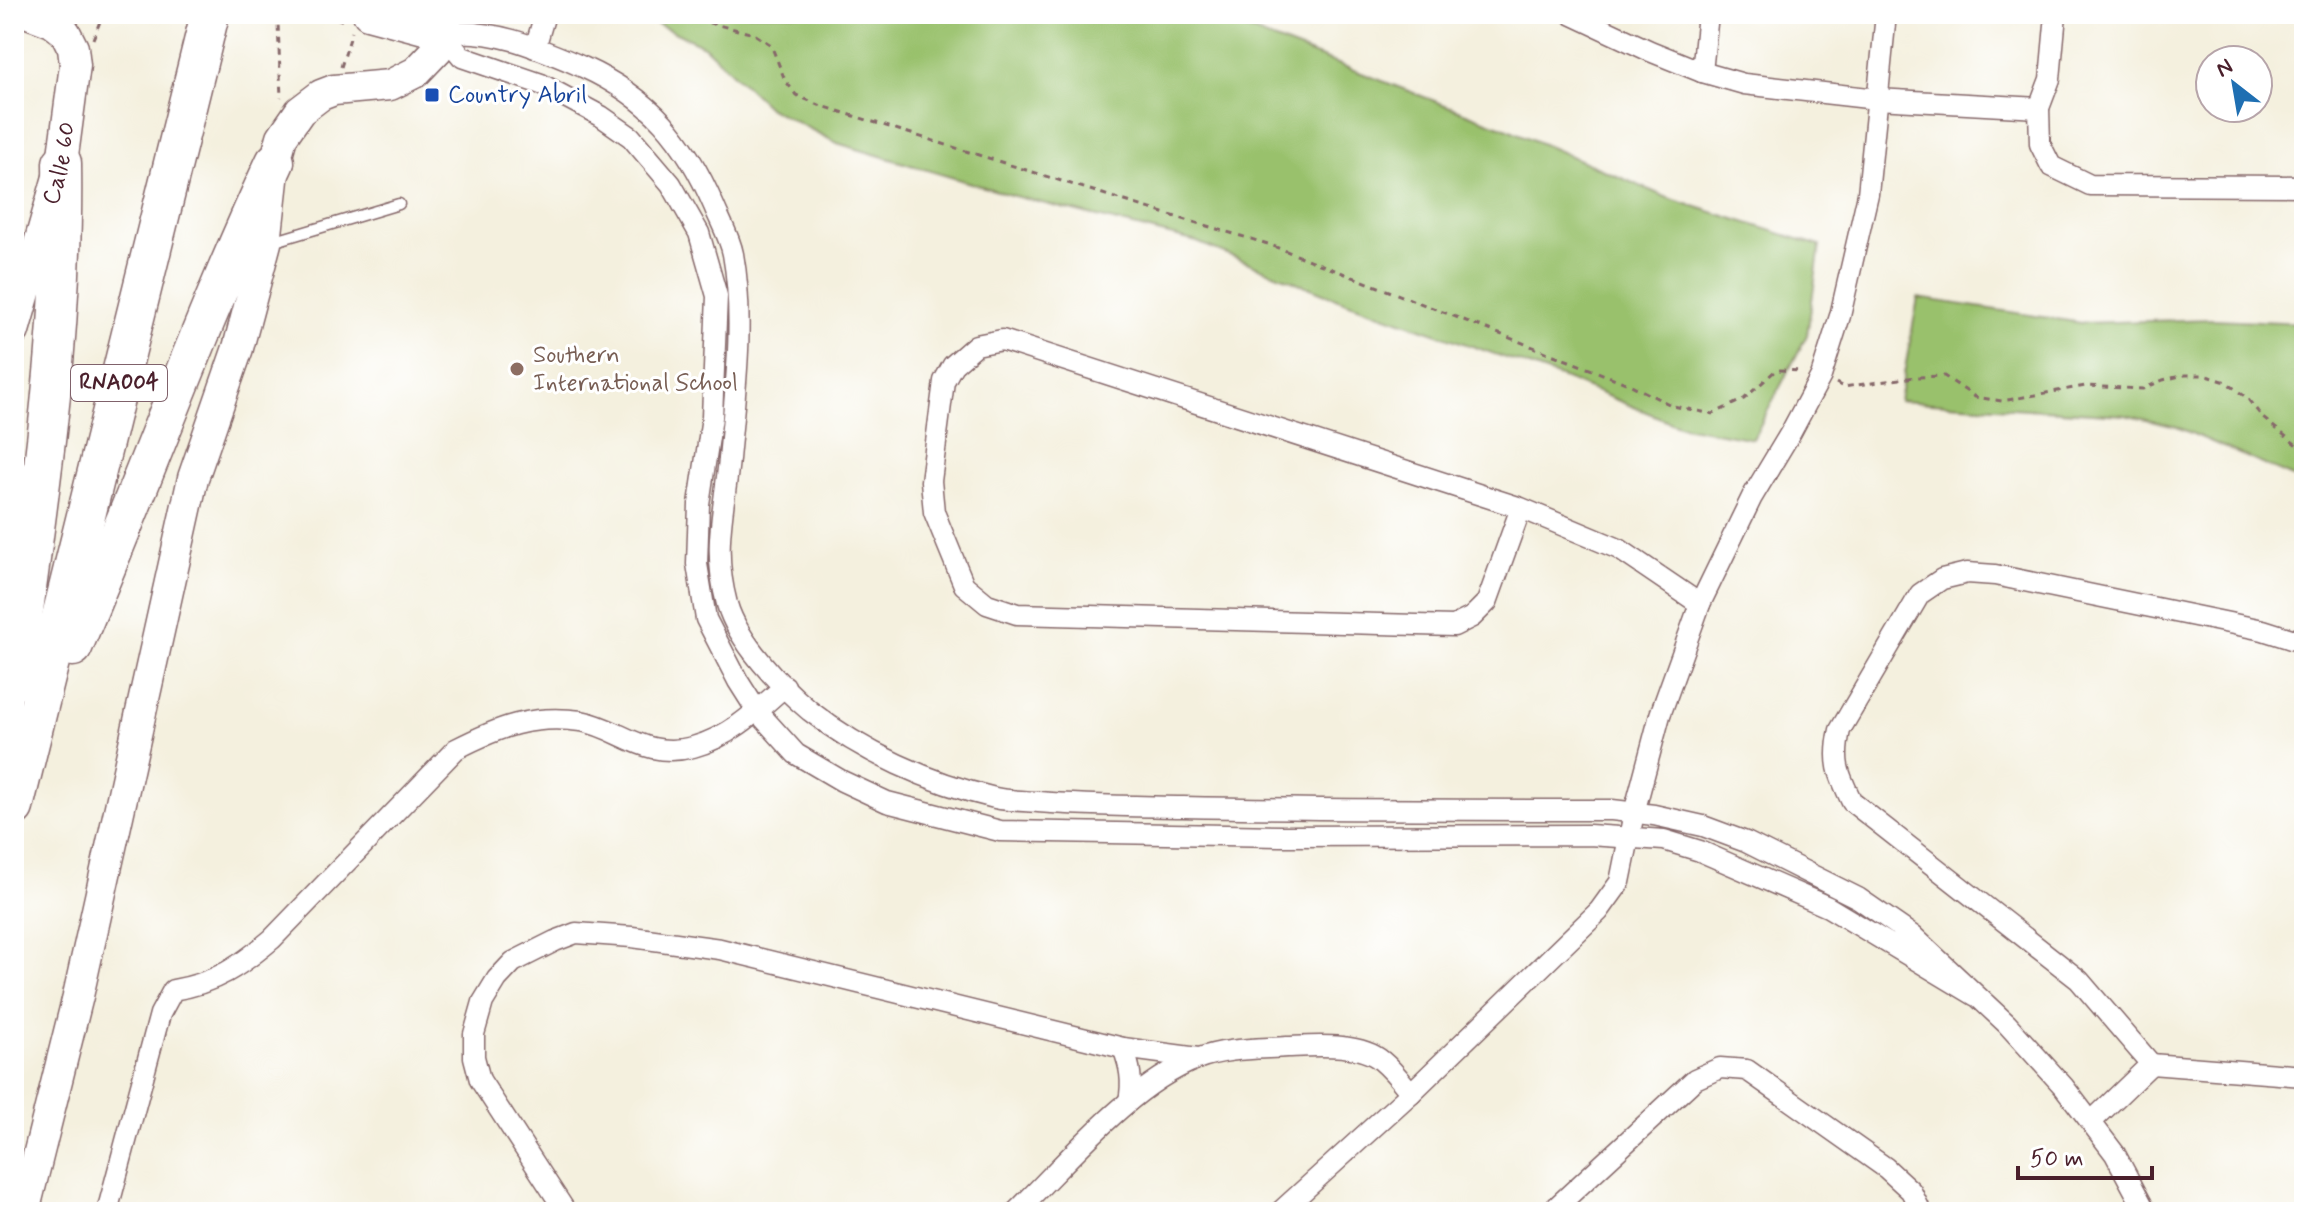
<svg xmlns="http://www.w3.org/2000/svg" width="2318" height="1226" viewBox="0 0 2318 1226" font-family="Mynerve,sans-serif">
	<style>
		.green { fill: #99c16c; stroke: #72704c; stroke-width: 2 }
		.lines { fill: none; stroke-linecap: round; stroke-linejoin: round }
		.lane-casing { stroke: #86686a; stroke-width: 13 }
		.street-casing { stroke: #86686a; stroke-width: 23 }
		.secondary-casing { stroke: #86686a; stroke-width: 33 }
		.highway-casing { stroke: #86686a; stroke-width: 41 }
		.path { stroke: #86686a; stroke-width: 3; stroke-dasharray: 6 6; stroke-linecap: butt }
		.lane { stroke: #fff; stroke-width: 10 }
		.street { stroke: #fff; stroke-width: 20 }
		.secondary { stroke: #fff; stroke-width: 30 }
		.highway { stroke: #fff; stroke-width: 38 }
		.transit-dot { fill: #1a4fb4; stroke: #fff; stroke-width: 3 }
		.education-dot { fill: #8d6e63; stroke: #fff; stroke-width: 3 }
		.labels { text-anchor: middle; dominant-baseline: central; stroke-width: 6; stroke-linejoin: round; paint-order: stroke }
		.shield { fill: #fff; stroke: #80626b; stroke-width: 2 }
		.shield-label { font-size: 22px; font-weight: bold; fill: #4a1f2b }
		.transit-label { font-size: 24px; fill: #164399; stroke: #fff; text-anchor: start }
		.street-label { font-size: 24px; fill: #4a1f2b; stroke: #fff }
		.education-label { font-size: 24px; fill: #785e54; stroke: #fff; text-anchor: start }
	</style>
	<rect width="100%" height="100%" fill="#fff"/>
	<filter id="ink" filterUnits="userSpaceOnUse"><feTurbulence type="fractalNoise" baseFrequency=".0125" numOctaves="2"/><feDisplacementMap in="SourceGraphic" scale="16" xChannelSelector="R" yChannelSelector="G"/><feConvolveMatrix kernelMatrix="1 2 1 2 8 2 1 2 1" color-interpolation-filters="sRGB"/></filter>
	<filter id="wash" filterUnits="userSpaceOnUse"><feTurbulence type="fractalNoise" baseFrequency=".006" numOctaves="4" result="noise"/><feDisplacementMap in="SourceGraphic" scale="32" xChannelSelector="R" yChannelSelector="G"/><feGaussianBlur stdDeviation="1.8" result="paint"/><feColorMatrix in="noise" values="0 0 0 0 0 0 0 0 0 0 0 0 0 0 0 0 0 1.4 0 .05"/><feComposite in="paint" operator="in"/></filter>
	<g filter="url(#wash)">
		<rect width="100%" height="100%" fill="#f4f0de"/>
		<g class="green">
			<path d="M636,14H1201L1215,17L1508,129L1668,198L1820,246L1807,335L1753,439L1678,425L1563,378L1338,299L1197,242L1014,196L837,143L769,108L704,46Z"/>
			<path d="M1918,298L2082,323L2214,319L2304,323V482L2177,427L2125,415L1899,401Z"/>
		</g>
	</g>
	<g filter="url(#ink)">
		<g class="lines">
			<defs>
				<path id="lane" d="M272,242L399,204"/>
				<g id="street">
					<path d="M1571,14L1650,51L1702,72L1744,84L1877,99L2039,108"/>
					<path d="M2056,14L2050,79L2039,108L2040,144L2051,166L2090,185L2304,186"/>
					<path d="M535,48L545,14"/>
					<path d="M1702,72L1708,14"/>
					<path d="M1521,508L1487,602L1472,617L1454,626L1017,614L987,604L964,585L934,512L931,481L944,381L953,365L976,345L1002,340L1521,508L1619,549L1700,604"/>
					<path d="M1976,996L1828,907L1700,851L1664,840L1589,835L1281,836L1000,831L887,802L842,781L796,754L757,711L738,681L706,619L697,564L699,504L712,417L717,296L699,233L671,184L631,137L601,116L541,84L462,57L443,34C490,26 541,49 583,67C651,98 685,139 714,206C720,221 730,238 733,254C745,320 735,393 729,459C724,513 712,548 727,604C738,642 780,686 810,711C862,752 930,783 995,798C1009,801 1024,801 1038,802C1086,806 1135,806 1183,807C1326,810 1469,810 1612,810L1654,815L1703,826L1746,842L1858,898L1913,936L2007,1024L2064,1087L2115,1154L2146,1212"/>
					<path d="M1123,1048C1130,1066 1133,1081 1129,1101"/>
					<path d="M2151,1064L2304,1076"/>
					<path d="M2092,1121L2151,1064L2079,980L1852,802C1838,773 1833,762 1840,730L1920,594L1942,579L1967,573L1995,575L2263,630L2304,643"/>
					<path d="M107,1212L160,1014L173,990C216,983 240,966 272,939L456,749C499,727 532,714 581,721C621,728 644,760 693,747C730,737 757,711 785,686"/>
					<path d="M566,1212L480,1080L474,1057V1034L483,1002L497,979L513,962L555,941L576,933L632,937L720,949L1123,1048L1198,1058"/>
					<path d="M1016,1212C1066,1163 1131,1084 1197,1059C1225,1048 1258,1049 1287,1047C1315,1046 1360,1042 1382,1061C1393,1070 1402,1082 1411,1093"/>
					<path d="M1280,1212L1411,1093L1599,911L1620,882L1634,813L1660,715L1700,604L1752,497L1791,432L1821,376L1840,316L1868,194L1886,14"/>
					<path d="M1551,1212L1695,1079L1720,1068L1747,1070L1886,1168L1911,1191L1921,1212"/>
				</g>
				<g id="secondary">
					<path d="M368,14L443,34"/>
					<path id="s1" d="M14,331L62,163L75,65L73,48L65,32L52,22L31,14"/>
					<path d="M24,1212L78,996L193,478L238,348L266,243L275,162L282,137L300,111L321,95L334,90L390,85L416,72L438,49L448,14"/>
				</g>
				<g id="highway">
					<path d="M73,647C142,486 201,320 275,162"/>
					<path d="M14,681C38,509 65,336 62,163"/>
					<path d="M14,807L210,14"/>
				</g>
			</defs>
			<use href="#lane" class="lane-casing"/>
			<use href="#street" class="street-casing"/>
			<use href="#secondary" class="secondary-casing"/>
			<use href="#highway" class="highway-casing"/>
			<g class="path">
				<path d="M280,14L278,23L281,98"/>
				<path d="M325,14L344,21"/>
				<path d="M674,14L754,34L771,45L785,80L796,95L819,105L1173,216L1268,244L1631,385L1673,406L1713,414L1744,399L1776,370L1803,371"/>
				<path d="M93,39L103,14"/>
				<path d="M341,67L352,32"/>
				<path d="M1836,383L1843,387L1915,377L1944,376L1975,397L2002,401L2085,386L2143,389L2163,380L2185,375H2204L2226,382L2247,398L2263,418L2304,451"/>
			</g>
			<use href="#lane" class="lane"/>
			<use href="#street" class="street"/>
			<use href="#secondary" class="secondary"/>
			<use href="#highway" class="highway"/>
		</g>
	</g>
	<rect class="transit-dot" x="424" y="87" width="16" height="16" rx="4"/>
	<circle class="education-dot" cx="517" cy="369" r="8"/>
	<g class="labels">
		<rect class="shield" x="71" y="365" width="96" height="36" rx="6"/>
		<g class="shield-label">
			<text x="119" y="383">RNA004</text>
		</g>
		<g class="transit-label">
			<text x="448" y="95">Country Abril</text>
		</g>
		<g class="street-label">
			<text stroke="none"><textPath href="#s1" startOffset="174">Calle 60</textPath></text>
		</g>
		<g class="education-label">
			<text x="533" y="355">Southern<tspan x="533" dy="28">International School</tspan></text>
		</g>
	</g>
	<rect width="2318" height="1226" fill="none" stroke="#fff" stroke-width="48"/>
	<g transform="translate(2234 84) rotate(329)"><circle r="38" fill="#ffffff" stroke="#b7a5aa" stroke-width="2"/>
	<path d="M0-6L14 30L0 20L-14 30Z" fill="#1f6fb2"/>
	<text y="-12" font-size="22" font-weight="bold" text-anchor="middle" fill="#4a1f2b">N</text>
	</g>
	<path d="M2018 1166v12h134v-12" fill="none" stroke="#4a1f2b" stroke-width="4"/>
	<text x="2030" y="1166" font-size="24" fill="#4a1f2b" stroke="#ffffff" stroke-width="6" paint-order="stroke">50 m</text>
</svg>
